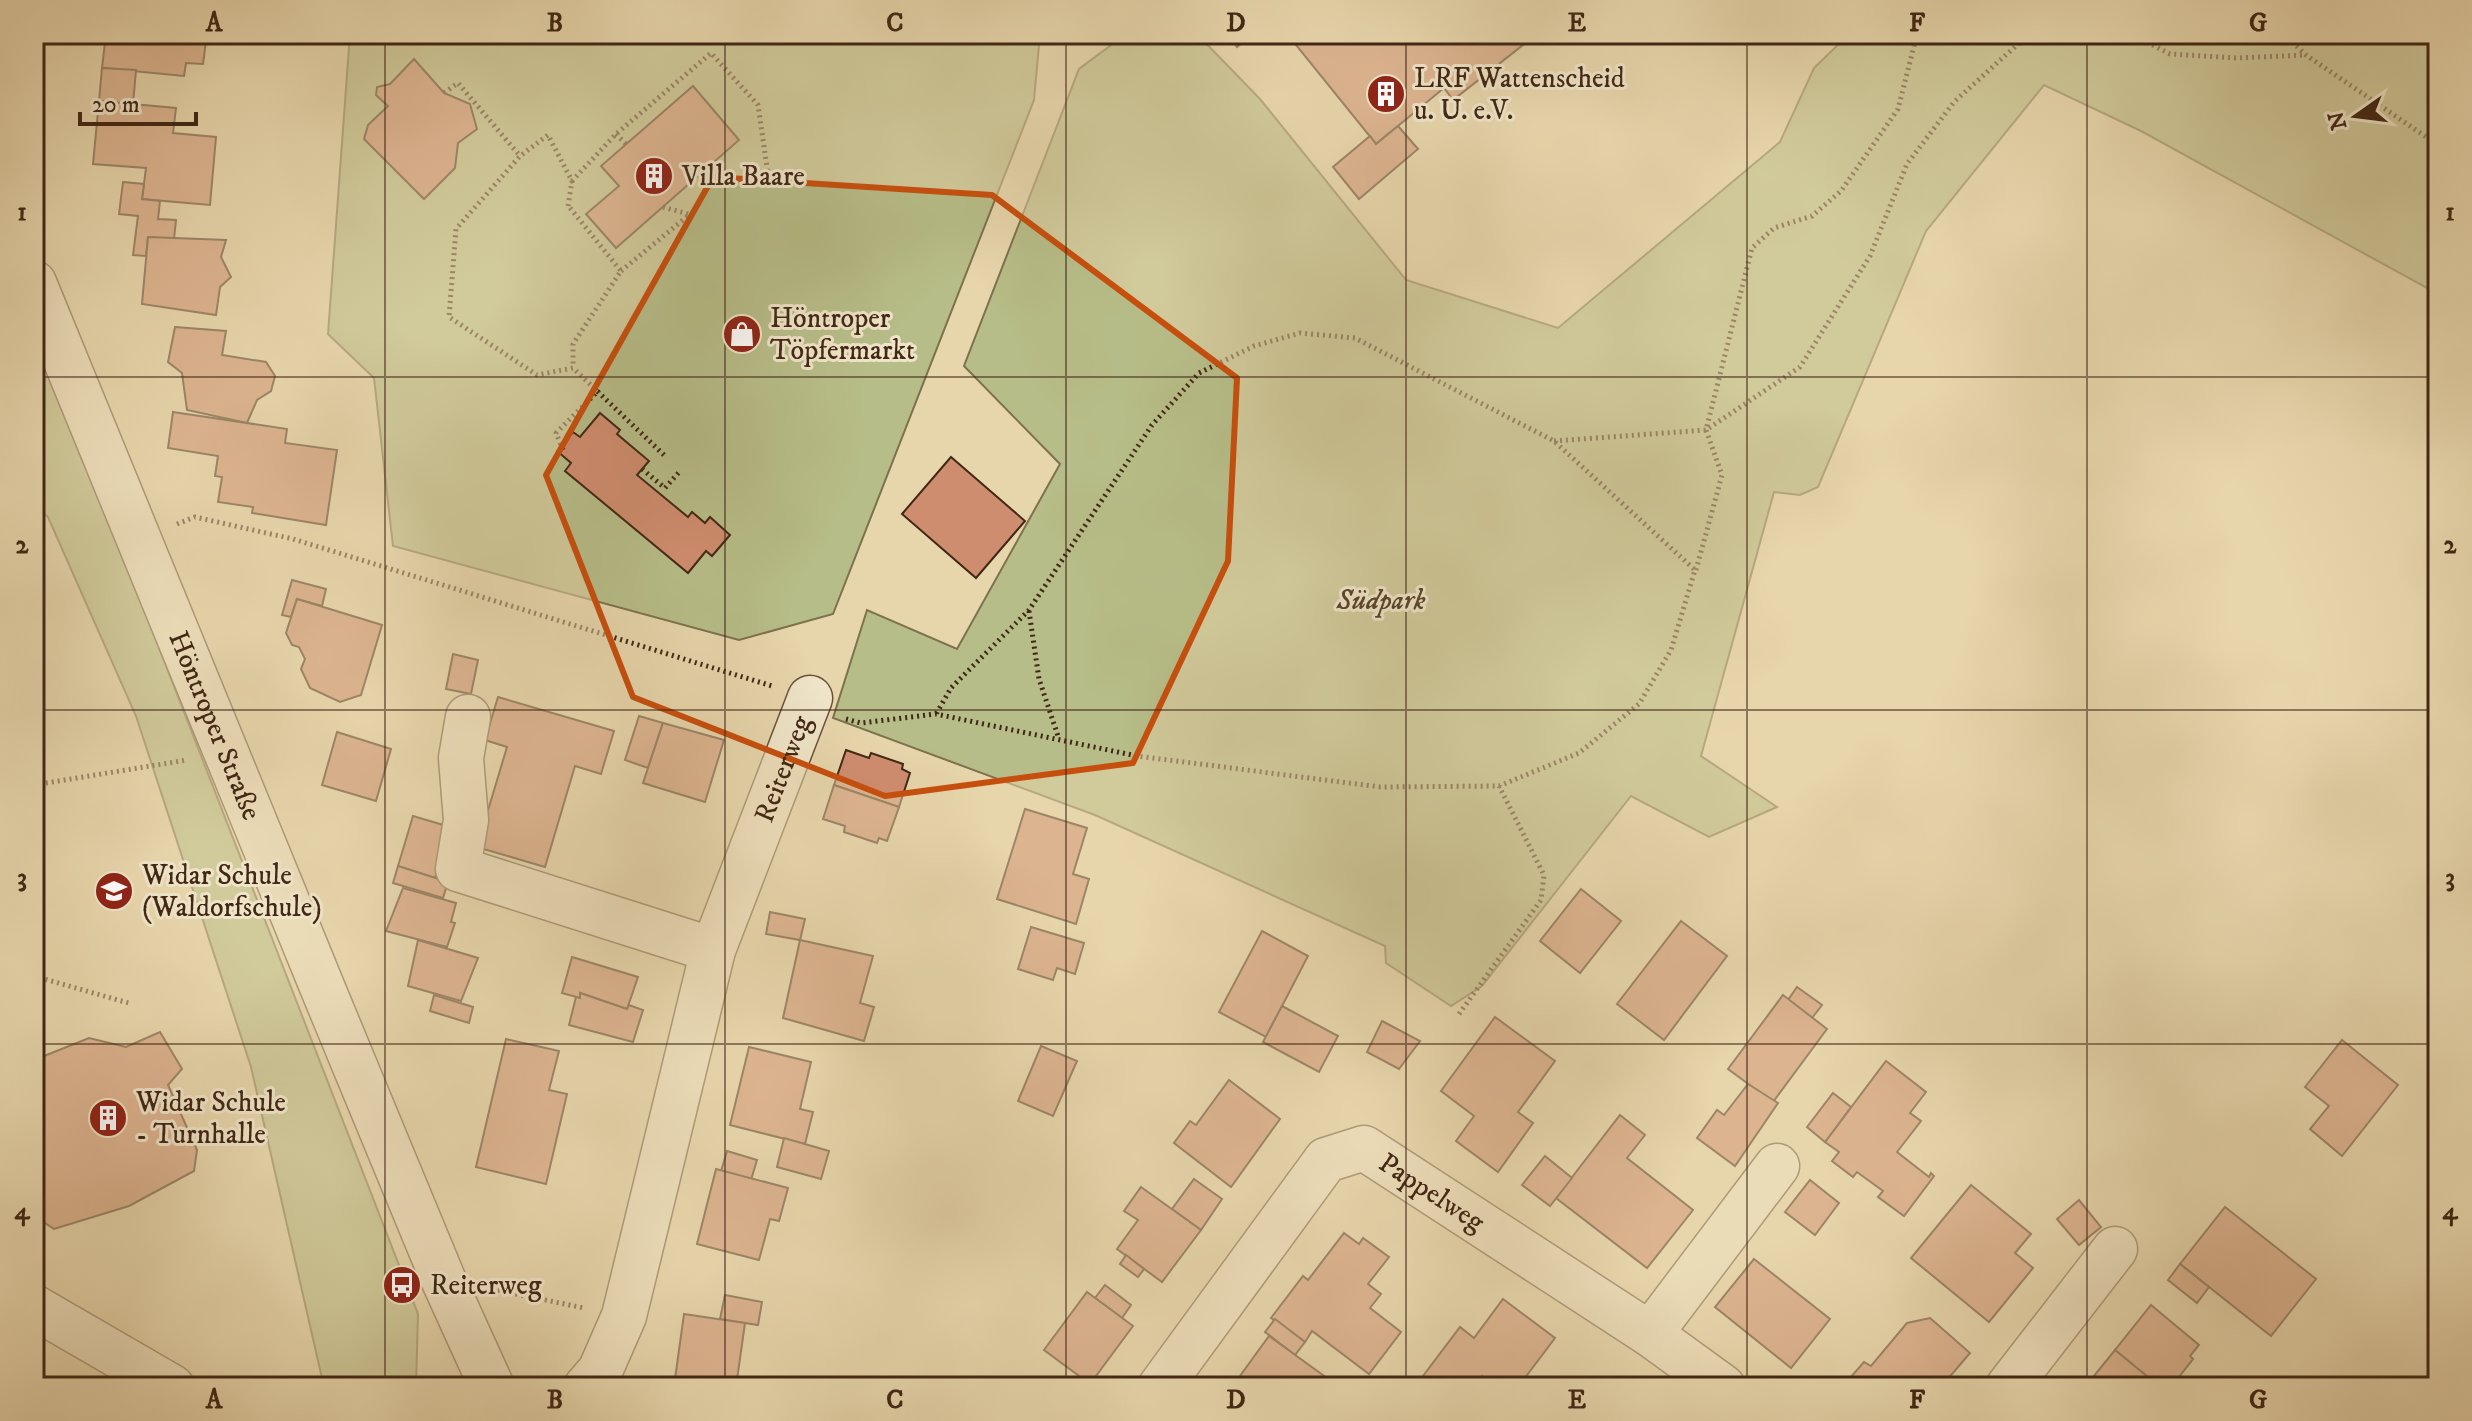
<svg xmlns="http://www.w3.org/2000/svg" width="2472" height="1421" viewBox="0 0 2472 1421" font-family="'IM FELL DW Pica',serif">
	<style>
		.green { fill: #b7bd88; stroke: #7c724e; stroke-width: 2 }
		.building { fill: #cf8d6f; stroke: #412715; stroke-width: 2 }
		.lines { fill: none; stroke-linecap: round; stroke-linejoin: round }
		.minor-casing { stroke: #6a523a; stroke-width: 47 }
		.path { stroke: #412715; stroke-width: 5; stroke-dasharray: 2 4; stroke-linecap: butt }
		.minor { stroke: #efe4c8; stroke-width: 44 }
		.marked { fill: none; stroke: #c74f0e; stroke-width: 6; stroke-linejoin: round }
		.grid { fill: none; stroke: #412715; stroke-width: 2; stroke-opacity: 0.55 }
		.labels { text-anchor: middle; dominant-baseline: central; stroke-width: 6; stroke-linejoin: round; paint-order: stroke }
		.poi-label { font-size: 28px; fill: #412715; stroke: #efe4c8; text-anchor: start }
		.park-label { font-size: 28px; font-style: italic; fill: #59452c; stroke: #efe4c8 }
		.street-label { font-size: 28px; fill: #412715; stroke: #efe4c8 }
		.neatline { fill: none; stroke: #412715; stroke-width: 3 }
		.grid-label { font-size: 26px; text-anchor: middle; font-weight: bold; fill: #412715 }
	</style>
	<rect width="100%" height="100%" fill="#e7d5ab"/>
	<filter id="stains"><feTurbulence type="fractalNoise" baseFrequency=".0025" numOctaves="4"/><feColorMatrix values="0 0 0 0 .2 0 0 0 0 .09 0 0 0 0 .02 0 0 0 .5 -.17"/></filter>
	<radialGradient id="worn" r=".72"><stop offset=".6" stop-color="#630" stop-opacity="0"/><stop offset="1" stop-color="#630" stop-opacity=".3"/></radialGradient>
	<g class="green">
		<path d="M350,34H1040L1034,100L833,614L739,640L393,546L374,378L328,334Z"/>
		<path d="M1126,34H1197L1260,99L1406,280L1558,328L1780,142L1814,68L1849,34H2438V294L2141,131L2044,85L1926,231L1818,487L1800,495L1774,492L1701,756L1777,807L1709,837L1631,796L1482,986L1451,1006L1386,963L1385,946L1095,815L833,718L867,610L957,649L1060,464L964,366L1079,69Z"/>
		<path d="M34,326L418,1314L416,1387H324L251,1067L136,716L48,517L34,505Z"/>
	</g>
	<g class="building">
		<path d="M106,34H207L203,64L186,63L184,76L102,68Z"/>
		<path d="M1227,34H1253L1237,47Z"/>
		<path d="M1300,34H1537L1453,100L1444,88L1376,144L1292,40Z"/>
		<path d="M414,59L444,93L470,104L477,129L458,143L455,168L424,199L364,139L368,125L388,106L376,95L377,87L390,84Z"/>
		<path d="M102,68L136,70L133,104L99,101Z"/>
		<path d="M693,86L739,140L616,248L586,214L619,186L601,166Z"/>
		<path d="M99,101L176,108L173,133L216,137L210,205L142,199L146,168L93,164Z"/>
		<path d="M1398,126L1418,149L1359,199L1333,167L1370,136L1376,144Z"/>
		<path d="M123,182L144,184L142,199L160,201L158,219L176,220L174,239L148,237L146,256L133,255L138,216L119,214Z"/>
		<path d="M148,237L226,240L221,257L231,277L220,287L216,315L142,304Z"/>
		<path d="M175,327L226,331L222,355L266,362L275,376L271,391L257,400L247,423L187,410L182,373L168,362Z"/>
		<path d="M173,412L287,429L285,443L337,450L326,525L252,513L253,507L218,502L222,477L215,476L218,456L168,448Z"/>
		<path d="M600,413L620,430L617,434L649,461L637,475L688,517L692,512L705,523L710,517L730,535L712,556L706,551L688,573L565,471L571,463L557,451L573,432L580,437Z"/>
		<path d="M951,457L1025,521L976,578L902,514Z"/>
		<path d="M292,580L326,589L322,606L297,599L291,617L282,615Z"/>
		<path d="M297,599L382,625L361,695L340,702L310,688L301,669L305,659L299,647L292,645L286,633Z"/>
		<path d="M453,654L478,660L471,694L446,689Z"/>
		<path d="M498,697L614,731L601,774L575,766L545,867L477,847L507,747L485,740Z"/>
		<path d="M639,716L663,723L648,768L625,760Z"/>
		<path d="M663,723L724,740L705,802L643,783Z"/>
		<path d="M337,732L391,749L376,801L322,785Z"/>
		<path d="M846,750L869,758L871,753L903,764L902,769L910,773L899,807L834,785Z"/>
		<path d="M834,785L899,807L887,841L879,838L877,843L844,832L845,826L823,819Z"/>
		<path d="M1025,809L1087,828L1073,874L1089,879L1076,924L997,899Z"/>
		<path d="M413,816L450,827L435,878L398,866Z"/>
		<path d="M398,866L448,882L443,898L393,883Z"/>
		<path d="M403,888L456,903L451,922L455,923L447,947L386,931Z"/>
		<path d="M1581,889L1621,921L1580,973L1540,941Z"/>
		<path d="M770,912L805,919L800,940L766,934Z"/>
		<path d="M1681,921L1727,956L1664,1040L1617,1004Z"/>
		<path d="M1031,927L1084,943L1075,974L1057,968L1053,980L1018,969Z"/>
		<path d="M1262,931L1308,956L1266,1037L1219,1012Z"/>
		<path d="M418,940L478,958L461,1001L408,986Z"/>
		<path d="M800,940L873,956L860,1003L874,1007L864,1041L783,1018Z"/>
		<path d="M572,957L638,977L627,1009L580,993V998L562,993Z"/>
		<path d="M1797,987L1822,1005L1812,1018L1788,1000Z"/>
		<path d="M580,993L627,1009L629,1005L643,1010L633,1042L569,1025L576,997L580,998Z"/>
		<path d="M434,995L473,1007L469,1023L430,1011Z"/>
		<path d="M1783,995L1827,1029L1773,1102L1728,1069Z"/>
		<path d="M1282,1006L1338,1036L1319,1072L1263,1042Z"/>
		<path d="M1495,1017L1555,1061L1518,1112L1533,1123L1498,1172L1456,1141L1474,1116L1441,1091Z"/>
		<path d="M1382,1021L1420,1041L1399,1069L1367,1052Z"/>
		<path d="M160,1032L182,1069L168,1085L197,1150L194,1171L129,1206L54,1229L42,1221L34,1207V1060L89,1038L126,1047Z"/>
		<path d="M506,1039L559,1051L549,1090L567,1094L546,1184L476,1167Z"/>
		<path d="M2342,1040L2398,1085L2342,1156L2310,1129L2329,1106L2305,1087Z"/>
		<path d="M1041,1046L1077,1061L1053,1116L1018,1101Z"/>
		<path d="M749,1047L811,1062L800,1109L813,1112L805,1144L730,1125Z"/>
		<path d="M1886,1061L1926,1092L1910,1113L1921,1121L1897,1152L1929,1177L1931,1173L1934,1176L1904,1216L1878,1197L1883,1191L1857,1172L1853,1177L1832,1161L1839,1152L1825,1142Z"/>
		<path d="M1229,1080L1280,1119L1231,1187L1174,1143L1190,1121L1196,1125Z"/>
		<path d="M1748,1084L1778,1103L1735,1166L1697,1138L1717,1110L1724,1115Z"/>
		<path d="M1833,1093L1851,1107L1825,1142L1807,1127Z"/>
		<path d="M1620,1115L1645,1135L1627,1158L1693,1210L1647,1268L1556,1198Z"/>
		<path d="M784,1138L829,1151L821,1179L777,1167Z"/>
		<path d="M727,1151L757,1160L751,1180L721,1171Z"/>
		<path d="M1545,1156L1572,1178L1550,1206L1522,1185Z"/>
		<path d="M716,1169L788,1188L779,1221L770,1219L759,1260L697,1244Z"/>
		<path d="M1194,1179L1222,1199L1201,1230L1172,1209Z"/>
		<path d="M1810,1180L1839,1203L1815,1235L1785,1212Z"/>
		<path d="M1971,1185L2031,1234L2015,1253L2033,1268L1989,1322L1911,1258Z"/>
		<path d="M1141,1187L1201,1230L1162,1282L1117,1249L1138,1220L1124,1211Z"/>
		<path d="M2079,1200L2101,1227L2079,1245L2057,1219Z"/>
		<path d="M2225,1207L2316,1279L2271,1336L2180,1264Z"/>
		<path d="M1344,1233L1359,1244L1363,1238L1389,1257L1368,1284L1381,1294L1370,1308L1401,1332L1369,1374L1312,1331L1305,1342L1271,1318L1303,1276L1308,1280Z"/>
		<path d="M1126,1255L1144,1269L1138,1277L1120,1264Z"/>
		<path d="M1754,1259L1830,1319L1791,1368L1715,1307Z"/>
		<path d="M2180,1264L2209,1287L2197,1303L2168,1280Z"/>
		<path d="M1105,1285L1131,1305L1122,1318L1095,1298Z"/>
		<path d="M1087,1292L1133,1326L1090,1384L1044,1350Z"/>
		<path d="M725,1295L762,1302L758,1325L720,1319Z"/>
		<path d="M1503,1299L1555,1338L1518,1387H1497L1482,1376L1473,1387H1430L1420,1380L1460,1327L1474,1338Z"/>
		<path d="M2151,1305L2199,1345L2190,1356L2193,1359L2171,1387H2160L2115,1350Z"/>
		<path d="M684,1314L745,1323L736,1387L675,1379Z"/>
		<path d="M1930,1318L1970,1353L1941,1387H1842L1864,1362L1871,1366L1907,1323Z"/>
		<path d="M1275,1319L1305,1342L1295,1355L1265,1332Z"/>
		<path d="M1269,1336L1338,1386V1387H1232Z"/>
		<path d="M2115,1350L2160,1387H2085Z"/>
		<path d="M694,1381L729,1387H693Z"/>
	</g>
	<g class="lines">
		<defs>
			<g id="minor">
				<path id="s1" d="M34,283L323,989L443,1279L492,1387"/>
				<path d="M468,717L461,758L466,820L458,869L713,950"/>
				<path d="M34,1307L172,1387"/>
				<path d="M1650,1334L1777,1166"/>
				<path id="s2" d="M586,1387L600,1371L624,1316L713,950L810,698"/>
				<path id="s3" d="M1160,1387L1326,1160L1364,1148L1650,1334L1723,1387"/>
				<path d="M2008,1387L2115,1249"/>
			</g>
		</defs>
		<use href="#minor" class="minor-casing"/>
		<g class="path">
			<path d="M2131,34L2170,54L2237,58L2305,55"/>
			<path d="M2283,34L2306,55L2438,145"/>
			<path d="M444,93L458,83L520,156"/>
			<path d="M616,134L626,144"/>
			<path d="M568,206L572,181"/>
			<path d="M663,207L688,214"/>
			<path d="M570,208L621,271L573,344V367"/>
			<path d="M621,271L689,215"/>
			<path d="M1554,441L1706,430L1800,367L1870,256L1907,164L1954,102L2029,34"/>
			<path d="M563,450L556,433L599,390"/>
			<path d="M664,455L573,368L537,375L449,317L456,229L520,156L548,135L572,181L616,134L711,53L758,105L768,174"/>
			<path d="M642,469L665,488L681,470"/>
			<path d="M177,524L195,517L293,539L772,686"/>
			<path d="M1696,570L1722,475L1706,430L1752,248L1774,228L1812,216L1841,191L1898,109L1917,34"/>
			<path d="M1029,611L1039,679L1059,739"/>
			<path d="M846,719L861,723L936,714L1137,756L1380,787L1499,786L1579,753L1639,704L1671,650L1695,570L1554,441L1355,338L1300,333L1254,346L1199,373L1152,425L1029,610L951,688L936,714"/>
			<path d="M34,785L187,760"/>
			<path d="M34,976L132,1004"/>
			<path d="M1459,1014L1541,900L1544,875L1499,786"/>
			<path d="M492,1289L584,1308"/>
		</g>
		<use href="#minor" class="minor"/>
	</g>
	<path d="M0 0H2472V1421H0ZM713,177L992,195L1237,378L1228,561L1133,763L885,796L633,697L546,475Z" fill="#e7d5ab" fill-opacity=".55" fill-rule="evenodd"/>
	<path class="marked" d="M713,177L992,195L1237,378L1228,561L1133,763L885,796L633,697L546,475Z"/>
	<path class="grid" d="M385,34V1387M725,34V1387M1066,34V1387M1406,34V1387M1747,34V1387M2087,34V1387M34,377H2438M34,710H2438M34,1044H2438"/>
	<defs>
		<symbol id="building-disc" viewBox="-11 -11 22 22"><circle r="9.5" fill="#8f2418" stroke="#efe4c8"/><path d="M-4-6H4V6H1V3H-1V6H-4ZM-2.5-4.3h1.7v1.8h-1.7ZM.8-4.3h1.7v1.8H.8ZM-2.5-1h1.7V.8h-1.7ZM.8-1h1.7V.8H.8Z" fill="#fff"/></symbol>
		<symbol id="shop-disc" viewBox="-11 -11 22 22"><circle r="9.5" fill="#8f2418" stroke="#efe4c8"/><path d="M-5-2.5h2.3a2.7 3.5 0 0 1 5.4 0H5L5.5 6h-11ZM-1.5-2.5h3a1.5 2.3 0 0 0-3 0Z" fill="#fff"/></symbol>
		<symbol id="school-disc" viewBox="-11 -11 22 22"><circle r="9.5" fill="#8f2418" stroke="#efe4c8"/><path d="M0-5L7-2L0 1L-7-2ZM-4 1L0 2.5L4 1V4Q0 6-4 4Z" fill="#fff"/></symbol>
		<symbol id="bus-disc" viewBox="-11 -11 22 22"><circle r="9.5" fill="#8f2418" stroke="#efe4c8"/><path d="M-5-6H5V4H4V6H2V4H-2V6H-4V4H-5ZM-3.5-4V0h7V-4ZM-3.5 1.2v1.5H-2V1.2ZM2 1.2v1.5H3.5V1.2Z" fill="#fff"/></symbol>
	</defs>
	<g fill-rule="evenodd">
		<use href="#building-disc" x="1364" y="72" width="44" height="44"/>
		<use href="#building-disc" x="632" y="154" width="44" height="44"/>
		<use href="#shop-disc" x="720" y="312" width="44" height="44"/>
		<use href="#school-disc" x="92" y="869" width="44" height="44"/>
		<use href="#building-disc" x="86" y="1096" width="44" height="44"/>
		<use href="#bus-disc" x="380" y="1263" width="44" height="44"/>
	</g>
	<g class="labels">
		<g class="poi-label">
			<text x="1414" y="78">LRF Wattenscheid<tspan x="1414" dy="32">u. U. e.V.</tspan></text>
			<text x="682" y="176">Villa Baare</text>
			<text x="770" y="318">Höntroper<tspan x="770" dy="32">Töpfermarkt</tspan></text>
			<text x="142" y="875">Widar Schule<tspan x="142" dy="32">(Waldorfschule)</tspan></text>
			<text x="136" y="1102">Widar Schule<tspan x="136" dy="32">- Turnhalle</tspan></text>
			<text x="430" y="1285">Reiterweg</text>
		</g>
		<g class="park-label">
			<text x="1381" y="600">Südpark</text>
		</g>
		<g class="street-label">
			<text stroke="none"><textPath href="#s1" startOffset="478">Höntroper Straße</textPath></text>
			<text stroke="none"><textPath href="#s2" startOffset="652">Reiterweg</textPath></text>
			<text stroke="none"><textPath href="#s3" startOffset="402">Pappelweg</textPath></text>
		</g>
	</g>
	<rect width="2472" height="1421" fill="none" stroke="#e7d5ab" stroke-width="88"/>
	<g transform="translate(2356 116) rotate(256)" stroke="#efe4c8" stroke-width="6" paint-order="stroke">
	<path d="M0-6L14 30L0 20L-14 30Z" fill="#412715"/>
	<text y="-12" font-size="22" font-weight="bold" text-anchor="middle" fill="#412715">N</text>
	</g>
	<path d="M80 112v12h116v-12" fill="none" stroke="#412715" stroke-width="4"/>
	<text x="92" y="112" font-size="24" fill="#412715" stroke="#efe4c8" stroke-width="6" paint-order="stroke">20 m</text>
	<rect x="44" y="44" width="2384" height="1333" class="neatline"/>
	<g class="grid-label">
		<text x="214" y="31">A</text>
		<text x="555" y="31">B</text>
		<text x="895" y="31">C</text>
		<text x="1236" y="31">D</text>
		<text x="1577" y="31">E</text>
		<text x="1917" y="31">F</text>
		<text x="2258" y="31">G</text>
		<text x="22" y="220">1</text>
		<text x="2450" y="220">1</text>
		<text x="22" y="553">2</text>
		<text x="2450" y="553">2</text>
		<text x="22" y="886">3</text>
		<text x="2450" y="886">3</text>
		<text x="22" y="1219">4</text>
		<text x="2450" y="1219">4</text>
		<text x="214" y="1408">A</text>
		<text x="555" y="1408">B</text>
		<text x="895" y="1408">C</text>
		<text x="1236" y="1408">D</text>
		<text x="1577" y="1408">E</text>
		<text x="1917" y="1408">F</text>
		<text x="2258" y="1408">G</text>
	</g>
	<rect width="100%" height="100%" filter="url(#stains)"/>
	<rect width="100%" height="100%" fill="url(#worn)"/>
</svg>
